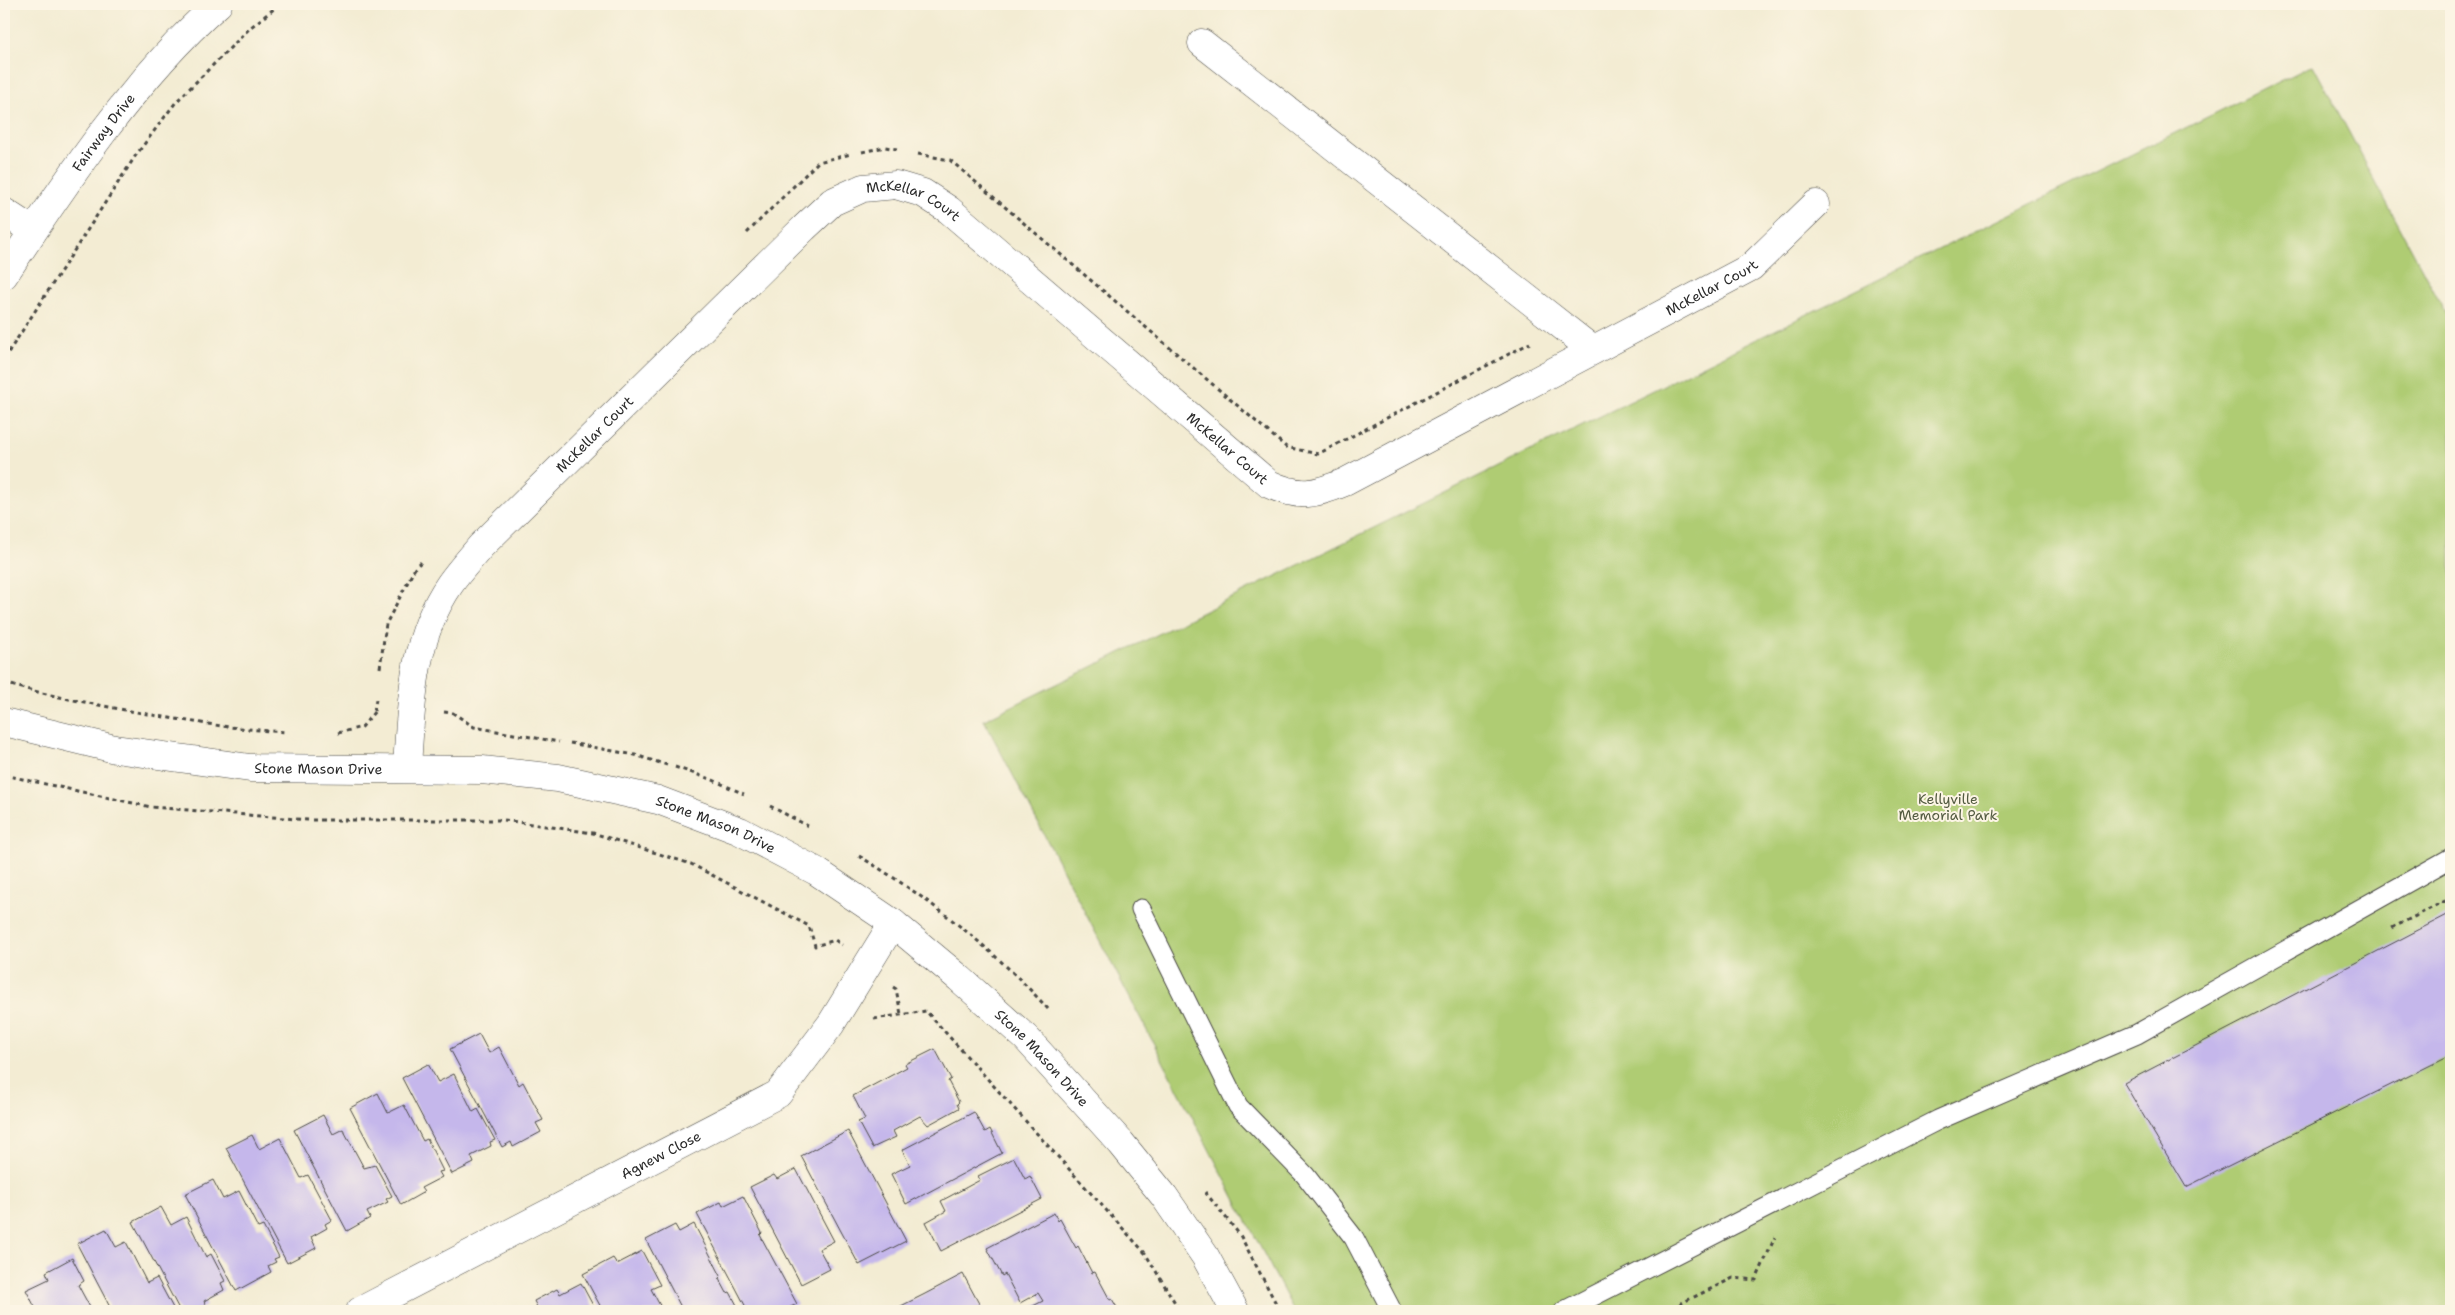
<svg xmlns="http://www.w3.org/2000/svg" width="2455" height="1315" viewBox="0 0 2455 1315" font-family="'Shantell Sans',sans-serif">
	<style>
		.green { fill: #afcc73; stroke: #6d7c4f }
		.building { fill: #c5b7eb }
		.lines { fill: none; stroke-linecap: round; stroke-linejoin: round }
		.service-casing { stroke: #494844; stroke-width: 21 }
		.minor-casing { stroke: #494844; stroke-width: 29 }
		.tertiary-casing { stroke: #494844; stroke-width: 29 }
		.path { stroke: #494844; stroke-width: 3; stroke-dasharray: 4 4; stroke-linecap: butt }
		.service { stroke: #fff; stroke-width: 19 }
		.minor { stroke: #fff; stroke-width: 28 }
		.tertiary { stroke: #fff; stroke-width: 28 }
		.labels { text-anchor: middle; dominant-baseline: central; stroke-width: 4; stroke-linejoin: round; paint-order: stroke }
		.street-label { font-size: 14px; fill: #2b2b2b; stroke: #fcf5e5 }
		.park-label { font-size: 14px; fill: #535b41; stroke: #fcf5e5 }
	</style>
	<rect width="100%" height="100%" fill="#fcf5e5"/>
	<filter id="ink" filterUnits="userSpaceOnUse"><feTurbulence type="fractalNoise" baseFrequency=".02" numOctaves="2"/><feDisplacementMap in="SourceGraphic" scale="10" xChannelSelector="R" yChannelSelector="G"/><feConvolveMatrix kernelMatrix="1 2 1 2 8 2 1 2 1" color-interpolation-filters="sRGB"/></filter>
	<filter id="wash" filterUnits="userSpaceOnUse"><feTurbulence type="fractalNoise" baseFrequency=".0096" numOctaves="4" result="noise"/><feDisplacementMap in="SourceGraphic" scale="20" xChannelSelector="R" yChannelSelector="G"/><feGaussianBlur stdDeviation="1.12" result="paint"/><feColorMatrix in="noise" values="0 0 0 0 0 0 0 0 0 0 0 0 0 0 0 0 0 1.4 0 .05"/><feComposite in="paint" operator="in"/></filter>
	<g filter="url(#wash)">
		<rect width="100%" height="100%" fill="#f3ecd3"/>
		<path class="green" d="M2313,65L2451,323V1311H1294L984,720Z"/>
		<g id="blocks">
			<g class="building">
				<path d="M2451,913V1055L2186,1187L2124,1083Z"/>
				<path d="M479,1034L489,1053L499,1047L519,1085L523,1082L543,1120L536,1123L541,1132L513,1147L511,1142L502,1147L450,1049Z"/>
				<path d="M935,1049L951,1079L948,1081L959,1102L957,1104L959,1108L928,1125L920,1116L893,1131L896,1137L872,1148L858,1122L865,1119L853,1096L907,1067L905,1064Z"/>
				<path d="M428,1064L438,1082L454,1074L473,1112L478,1109L495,1140L490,1142L491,1146L471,1156L474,1163L452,1174L402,1078Z"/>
				<path d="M378,1093L388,1113L404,1105L423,1141L427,1139L443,1171L439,1172L442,1177L421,1188L424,1192L401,1205L350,1108Z"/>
				<path d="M974,1112L985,1132L990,1129L1002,1153L906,1204L891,1174L910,1165L902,1150Z"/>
				<path d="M323,1115L333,1134L343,1129L364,1168L375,1165L392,1196L386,1199L388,1202L367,1212L370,1218L347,1231L294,1130Z"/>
				<path d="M848,1131L906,1241L859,1265L801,1156Z"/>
				<path d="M252,1135L259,1149L280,1138L301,1178L308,1175L332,1220L325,1224L327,1228L311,1237L316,1248L287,1263L226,1148Z"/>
				<path d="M1014,1158L1025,1179L1030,1176L1042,1199L941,1251L926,1222L946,1211L941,1201L980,1180L978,1176Z"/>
				<path d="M796,1169L834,1241L819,1249L830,1269L801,1284L750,1187L774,1175L777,1179Z"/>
				<path d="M213,1180L223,1199L239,1191L258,1228L263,1226L279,1257L274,1259L276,1262L268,1266L271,1272L236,1291L185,1194Z"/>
				<path d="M743,1196L762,1233L760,1235L797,1304L782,1311H748L697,1214L721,1202L723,1206Z"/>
				<path d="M161,1207L171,1225L186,1217L206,1257L211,1254L225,1281L221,1283L224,1290L204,1301L206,1306L196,1311H180L133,1222Z"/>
				<path d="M1054,1213L1058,1221L1060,1219L1076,1248L1078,1246L1092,1273L1095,1272L1110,1300L1112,1299L1119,1311H1028L1027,1309L1043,1301L1038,1293L1020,1303L1005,1274L1002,1276L987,1248Z"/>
				<path d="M694,1224L721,1276L719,1278L727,1293L730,1292L740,1311H683L646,1240L675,1225L679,1232Z"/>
				<path d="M106,1229L116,1247L126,1242L147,1283L157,1278L173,1308L168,1311H112L77,1244Z"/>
				<path d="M642,1251L660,1285L651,1289L663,1311H603L583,1274L613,1258L617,1264Z"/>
				<path d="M72,1258L84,1281L78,1285L92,1311H37L26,1290L49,1279L46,1272Z"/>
				<path d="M963,1274L983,1311H891L923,1295Z"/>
				<path d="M581,1283L596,1311H539L534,1301L557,1289L560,1294Z"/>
			</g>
		</g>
	</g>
	<g filter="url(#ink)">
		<use href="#blocks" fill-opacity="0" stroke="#494844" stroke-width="1"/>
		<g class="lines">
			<defs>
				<g id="service">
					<path d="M1141,909L1238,1106L1305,1175L1354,1238L1392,1311"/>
					<path d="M1564,1311L1938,1120L2137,1034L2451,858"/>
				</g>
				<g id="minor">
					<path d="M1202,43L1593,350"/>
					<path d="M4,212L33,231"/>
					<path id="s1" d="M4,722L115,749L250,768L482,770L558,778L658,800L740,831L816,871L893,923L959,978L1026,1038L1121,1143L1164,1196L1205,1256L1235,1311"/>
					<path id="s2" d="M407,768C411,704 412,639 450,584C459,571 471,558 481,546L804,228L832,202L863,188L896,185L923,193L949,210L1269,484C1299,498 1315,495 1345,482L1751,267L1816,204"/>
					<path id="s3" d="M360,1311L778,1094L831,1024L893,923"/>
				</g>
				<g id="tertiary">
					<path id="s4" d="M4,275C65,183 135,77 218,4"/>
				</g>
			</defs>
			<use href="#service" class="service-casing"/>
			<use href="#minor" class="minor-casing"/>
			<use href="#tertiary" class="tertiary-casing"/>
			<g class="path">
				<path d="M862,152L885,147L897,149"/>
				<path d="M918,154L950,160L1286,447L1318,454L1530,343"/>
				<path d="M747,233L818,162L851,154"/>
				<path d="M4,359L136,155L176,102L251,27L280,4"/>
				<path d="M380,668L386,624L415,568L421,562"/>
				<path d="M4,683C38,693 73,700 109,707C168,718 227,729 287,732"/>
				<path d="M374,711L376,699"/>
				<path d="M444,712L453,713L474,727L559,742"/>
				<path d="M338,733L362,727L375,711"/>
				<path d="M570,743L635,755L667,765"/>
				<path d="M675,767L713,780L744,794"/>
				<path d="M4,775L151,807L308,820H504L593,833L691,864L809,926L815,946L835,940L842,945"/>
				<path d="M770,806L808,826"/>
				<path d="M859,856C929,898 995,950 1049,1010"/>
				<path d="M2392,928L2451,898"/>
				<path d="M893,987L896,989L901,1014"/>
				<path d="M874,1019L926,1011L1145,1253L1180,1311"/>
				<path d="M1205,1192L1240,1235L1280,1311"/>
				<path d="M1665,1311L1733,1278L1756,1280L1775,1237"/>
			</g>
			<use href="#service" class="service"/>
			<use href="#minor" class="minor"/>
			<use href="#tertiary" class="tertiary"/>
		</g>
	</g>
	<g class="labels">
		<g class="street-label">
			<text stroke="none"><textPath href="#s4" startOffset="174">Fairway Drive</textPath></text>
			<text stroke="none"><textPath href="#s2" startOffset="820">McKellar Court</textPath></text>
			<text stroke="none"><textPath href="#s2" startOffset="1774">McKellar Court</textPath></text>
			<text stroke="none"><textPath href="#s2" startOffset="400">McKellar Court</textPath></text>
			<text stroke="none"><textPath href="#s2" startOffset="1225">McKellar Court</textPath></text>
			<text stroke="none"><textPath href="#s1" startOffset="319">Stone Mason Drive</textPath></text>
			<text stroke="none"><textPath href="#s1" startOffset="724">Stone Mason Drive</textPath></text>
			<text stroke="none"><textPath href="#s1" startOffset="1129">Stone Mason Drive</textPath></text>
			<text stroke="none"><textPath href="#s3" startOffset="339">Agnew Close</textPath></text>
		</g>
		<g class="park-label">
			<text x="1948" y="799">Kellyville<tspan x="1948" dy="16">Memorial Park</tspan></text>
		</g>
	</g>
	<rect width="2455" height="1315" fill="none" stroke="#fcf5e5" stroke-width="20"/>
</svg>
